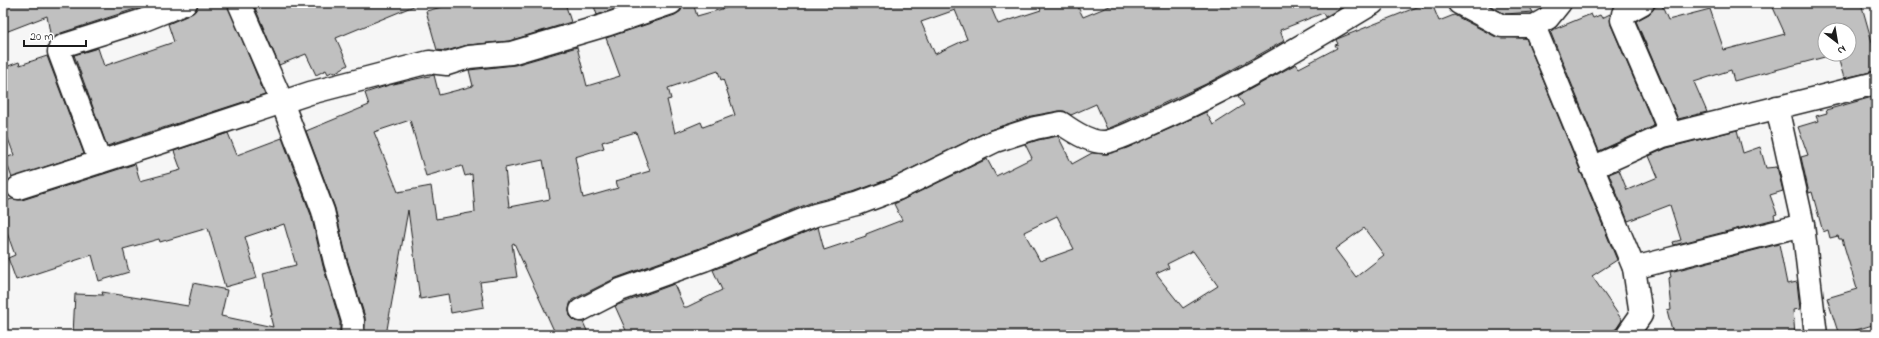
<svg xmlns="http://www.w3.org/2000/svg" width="1879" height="338" viewBox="0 0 1879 338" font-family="'Indie Flower',sans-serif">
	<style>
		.building { fill: #c0c0c0; stroke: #1c1c1c; fill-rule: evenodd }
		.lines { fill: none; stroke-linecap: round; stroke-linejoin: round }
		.minor-casing { stroke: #1c1c1c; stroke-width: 25 }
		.minor { stroke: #fff; stroke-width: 22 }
	</style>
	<rect width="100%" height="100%" fill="#f6f6f6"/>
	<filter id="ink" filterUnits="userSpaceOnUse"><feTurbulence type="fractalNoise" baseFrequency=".025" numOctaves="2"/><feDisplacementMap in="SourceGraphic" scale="8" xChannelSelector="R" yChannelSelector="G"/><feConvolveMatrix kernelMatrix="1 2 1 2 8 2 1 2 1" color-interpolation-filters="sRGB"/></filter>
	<g filter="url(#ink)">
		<g class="building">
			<path d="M3,3H153L61,33L51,39L47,16L3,33Z"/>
			<path d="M198,3H227L265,95L107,146L74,55L98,48L104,66L174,42L168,24L191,14L196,10Z"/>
			<path d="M253,3H421L336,38L348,65L334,73L333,71L328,74L326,70L316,75L306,54L279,65Z"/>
			<path d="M457,3H565L571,22L509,41L468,45L446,51L437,50L426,11Z"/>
			<path d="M593,3H620L621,7L597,15Z"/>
			<path d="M683,3H693L697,16L743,3H989L998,24L1041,10L1037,3H1076L1083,17L1117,3H1349L1325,17L1323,13L1280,30L1284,41L1206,84L1112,127L1107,129L1096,104L1071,115L1064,111H1059L1031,116L990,130L892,178L853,192L810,203L700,248L616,278L572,300L570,304L569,310L570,316L575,321L583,322L589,335H556L514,243L512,244L517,277L480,282L484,307L451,313L448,294L420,299L408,210L386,335H365V317L347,259L335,208L306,131L369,105L365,93L389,85L434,75L439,95L473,86L469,70L515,65L577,47L587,86L620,76L606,38L675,15L681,11ZM955,10L967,39L935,54L921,22ZM718,71L721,80L723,79L735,115L703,127L701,122L675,133L667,100L671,99L668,88ZM410,120L426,176L462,166L465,176L472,174L475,212L436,219L431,186L398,192L374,132ZM636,132L650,171L616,181L618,188L583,198L575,157L604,148L602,142ZM543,160L550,199L509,207L505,168Z"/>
			<path d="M1488,3H1527L1533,12L1505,14L1487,4Z"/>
			<path d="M1771,3H1861L1876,56V71L1844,78L1837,54H1849V30H1825V54H1836L1734,81L1731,70L1694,82L1707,112L1678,119L1636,21L1649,14L1655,7L1661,4L1668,20L1710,9L1724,50L1785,34Z"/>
			<path d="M1432,4L1439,21L1454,15L1496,37L1526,38L1617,260L1592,276L1622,320L1617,328L1607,335H628L615,306L674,284L684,307H687L722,290L713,270L818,227L824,250L866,236V234L902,220L894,204L987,159L996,176L1032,158L1025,144L1038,140L1058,136L1072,164L1092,153L1107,154L1127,148L1206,112L1213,125L1244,105L1238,96L1296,64L1299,68L1337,48L1335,45L1338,44L1336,40L1337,39L1422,5L1423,8ZM1057,216L1074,249L1040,261L1024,232ZM1364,228L1384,255L1356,277L1335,249ZM1193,251L1218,286L1183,308L1156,274L1169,268L1167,264Z"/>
			<path d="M1591,14L1593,18L1600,15L1602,18L1610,14L1611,25L1654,126L1599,151L1550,31Z"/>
			<path d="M47,56L84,154L12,178L5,158L14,155L3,125V68L19,62L20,65Z"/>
			<path d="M1876,96V324L1839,335L1827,298L1857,289L1842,239H1839L1838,236L1830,238L1828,230L1823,232L1812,192L1809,193L1801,157L1808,155L1798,127L1818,121L1816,116L1827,113L1826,110Z"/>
			<path d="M1737,130L1743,153L1760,147L1766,168L1777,167L1783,191L1770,195L1777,214L1774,215L1775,219L1674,245L1673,242L1681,240L1670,205L1628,221L1609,174L1619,170L1627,190L1658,177L1649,156L1667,148Z"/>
			<path d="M228,133L237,155L282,138L311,215L323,266L340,322V335H274V332L273,335H73L75,294L103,295L102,292L188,306L193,283L227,290L221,316L273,327L270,315H272L263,273L296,265L284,224L245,237L257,278L225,287L208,228L160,242L159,239L123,249L129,272L99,281L92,255L16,280L8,258L15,255L3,222V202L12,199L22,200L135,164L140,181L181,170L174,151Z"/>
			<path d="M1779,244L1787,284L1797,282L1800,309L1793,310L1795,335H1673L1667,311L1671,310L1668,278L1671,277L1670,272Z"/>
		</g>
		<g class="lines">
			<defs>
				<g id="minor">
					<path d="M239,3L282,102L323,211L335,262L353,321L352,335"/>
					<path d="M1459,3L1502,26H1534L1634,268L1641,315L1627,335"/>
					<path d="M1643,3L1623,14L1622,20L1671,134"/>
					<path d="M1534,26L1548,18L1560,3"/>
					<path d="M1777,107L1803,225L1816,335"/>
					<path d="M100,162L59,52L60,48L65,45L144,20L186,3"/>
					<path d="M1592,168L1663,136L1876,83"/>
					<path d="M18,188L162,142L310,93L429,62L447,64L469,57L511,53L606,25L671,3"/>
					<path d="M1634,268L1803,225"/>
					<path d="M581,310L620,290L704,260L815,215L857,204L897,189L995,141L1035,128L1061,123C1072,131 1090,143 1105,142C1116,141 1144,127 1155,122C1231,89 1302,46 1373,3"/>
				</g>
			</defs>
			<use href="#minor" class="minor-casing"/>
			<use href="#minor" class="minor"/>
		</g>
	</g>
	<rect width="1879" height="338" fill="none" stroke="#fff" stroke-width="16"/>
	<rect x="8" y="8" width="1863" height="322" fill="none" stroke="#1c1c1c" stroke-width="1.5" filter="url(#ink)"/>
	<g transform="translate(1837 42) rotate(149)"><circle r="19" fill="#ffffff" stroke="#a4a4a4"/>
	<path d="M0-3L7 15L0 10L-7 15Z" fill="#1c1c1c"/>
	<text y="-6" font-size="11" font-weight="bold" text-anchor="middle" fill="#1c1c1c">N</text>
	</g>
	<path d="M24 40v6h62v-6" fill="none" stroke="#1c1c1c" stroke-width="2"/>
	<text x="30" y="40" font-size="12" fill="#1c1c1c" stroke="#ffffff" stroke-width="3" paint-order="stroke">20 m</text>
</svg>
